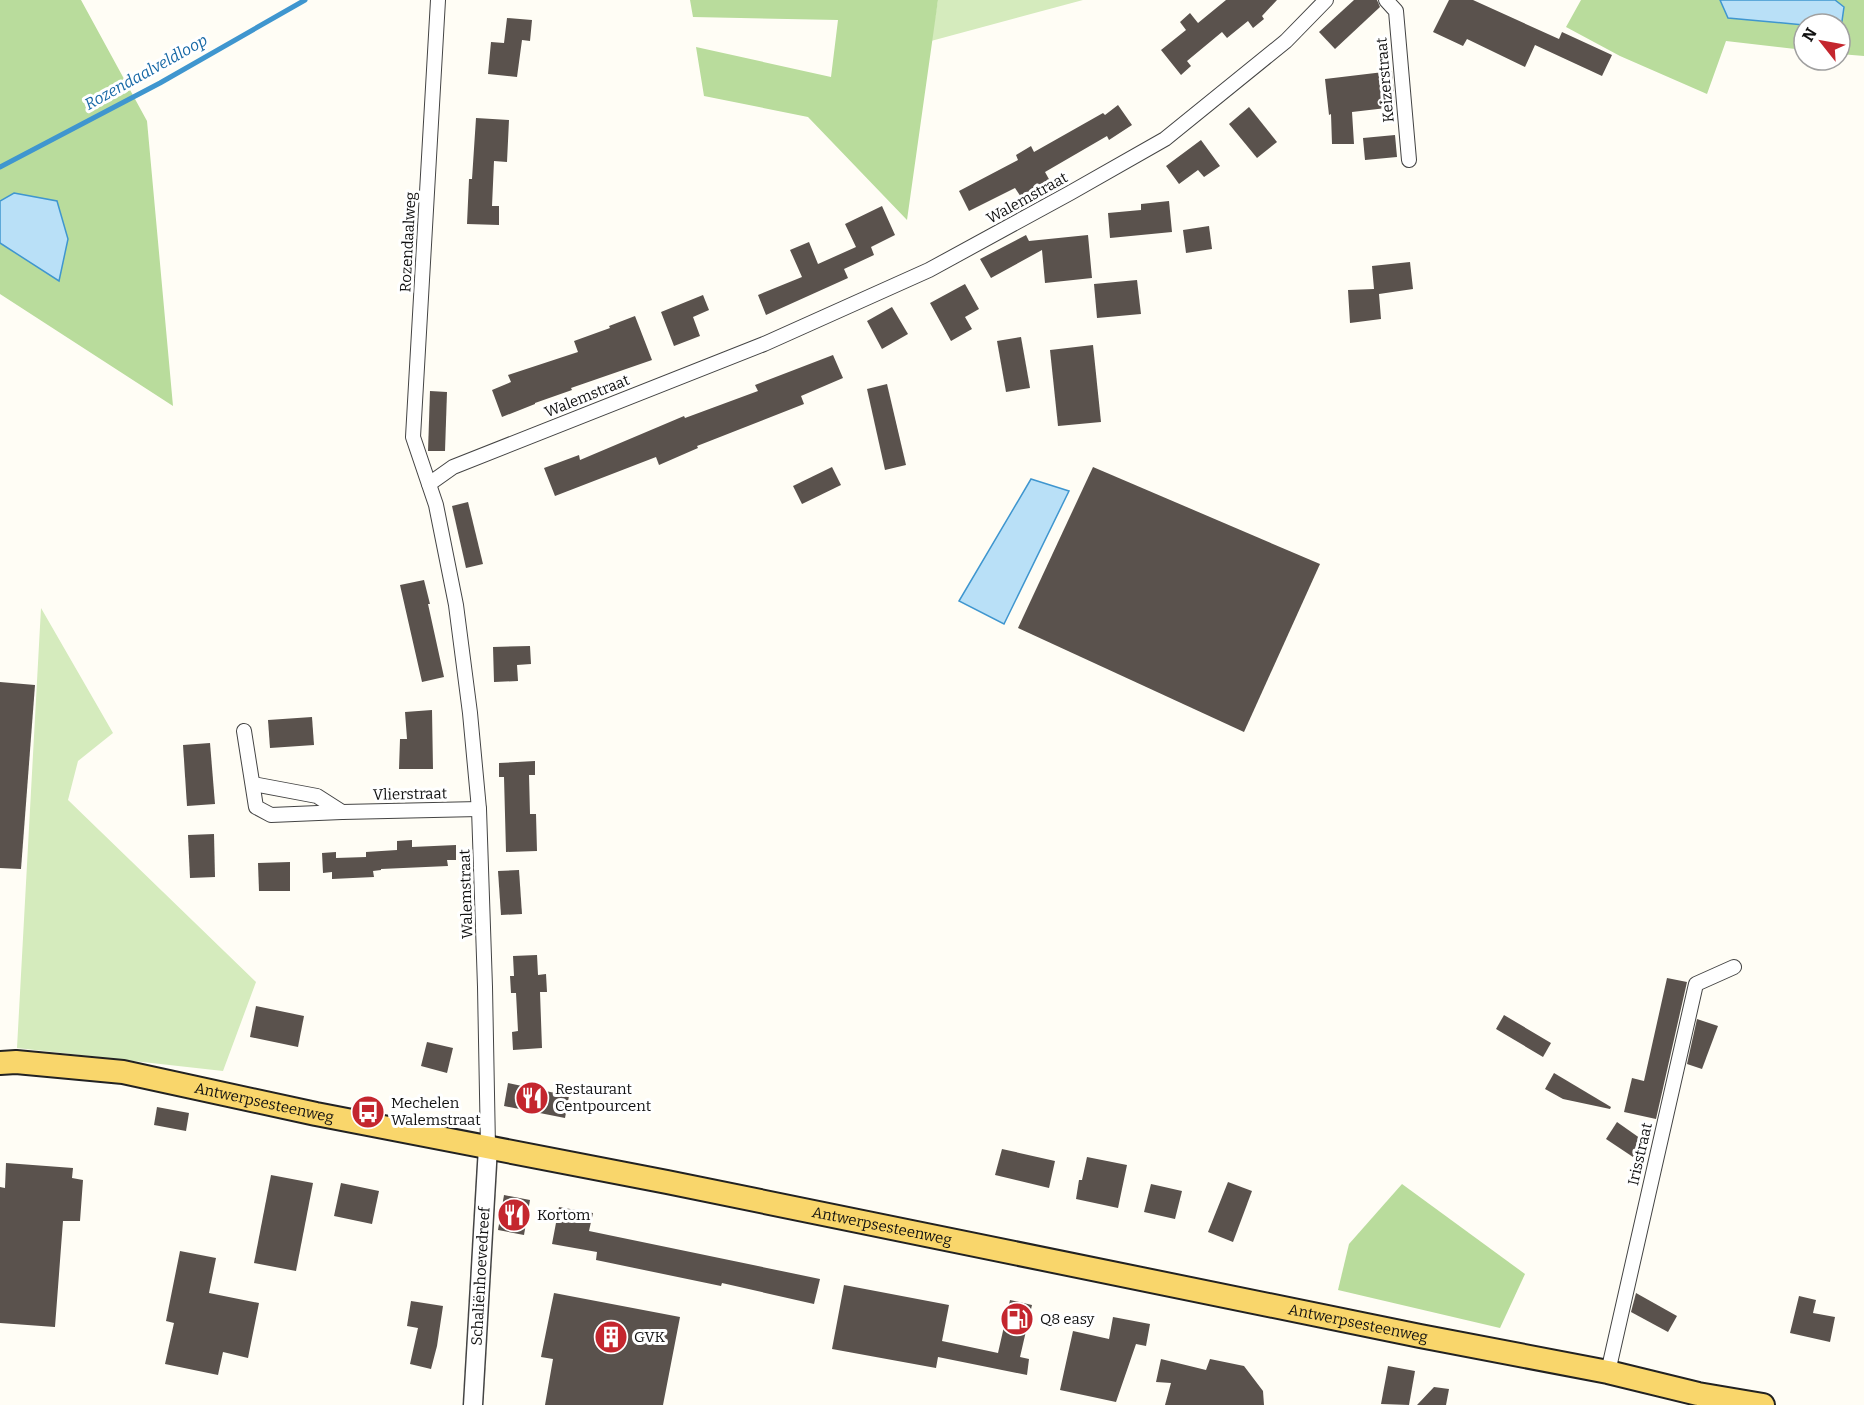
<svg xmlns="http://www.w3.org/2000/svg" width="1864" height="1405" viewBox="0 0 1864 1405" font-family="Bitter,serif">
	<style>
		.green { fill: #d5ebbd }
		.forest { fill: #b9dc9c }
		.water { fill: #b9e0f7; stroke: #3f96cf; stroke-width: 1.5 }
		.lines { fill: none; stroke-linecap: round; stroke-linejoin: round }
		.stream { stroke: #3f96cf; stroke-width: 5 }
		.building { fill: #5a524d }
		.minor-casing { stroke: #444; stroke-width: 16 }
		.tertiary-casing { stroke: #444; stroke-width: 21 }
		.primary-casing { stroke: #222; stroke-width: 26 }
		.minor { stroke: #fff; stroke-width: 14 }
		.tertiary { stroke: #fff; stroke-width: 18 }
		.primary { stroke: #f9d66b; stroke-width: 22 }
		.labels { text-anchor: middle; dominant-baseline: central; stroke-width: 6; stroke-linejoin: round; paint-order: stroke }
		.street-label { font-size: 15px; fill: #111; stroke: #fff }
		.poi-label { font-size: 15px; fill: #111; stroke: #fff; text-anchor: start }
		.water-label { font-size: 16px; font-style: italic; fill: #1768a6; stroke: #fff }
	</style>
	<rect width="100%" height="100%" fill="#fffdf5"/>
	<g class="green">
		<path d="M938,0H1083L931,41Z"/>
		<path d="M41,608L113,733L78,761L68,800L256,982L223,1071L17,1048Z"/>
	</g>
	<g class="forest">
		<path d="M0,0H81L147,121L173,406L0,294V243L58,280L14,193L0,201Z"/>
		<path d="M690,0H938L907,220L808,117L704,96L696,47L831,77L838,20L693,17Z"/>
		<path d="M1581,0H1864V56L1840,54V24H1804V50L1726,41L1707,94L1620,56L1566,27Z"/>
		<path d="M1402,1184L1525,1274L1500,1328L1338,1290L1349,1244Z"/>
	</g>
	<g class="water">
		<path d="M1720,0H1835L1844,7L1841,28L1840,24L1804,25L1728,18Z"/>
		<path d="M14,193L57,201L68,239L59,281L0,243V201Z"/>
		<path d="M1031,479L1069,491L1004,624L959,601Z"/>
	</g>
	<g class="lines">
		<path class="stream" d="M0,167L160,83L305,0"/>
	</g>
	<g class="building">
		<path d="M1226,0H1277L1262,16L1264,19L1253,28L1248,21L1227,38L1222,32L1187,61L1191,66L1181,75L1161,50L1186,30L1180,22L1190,13L1198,23Z"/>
		<path d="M1354,0H1377L1380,7L1335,49L1319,32Z"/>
		<path d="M1449,0H1473L1559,39L1562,32L1612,55L1602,76L1535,45L1525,67L1467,39L1463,46L1433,32Z"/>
		<path d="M507,18L532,20L530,41L522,40L517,77L488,74L491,42L504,43Z"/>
		<path d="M1392,71L1395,107L1352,112L1354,144H1332L1331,114L1329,115L1325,79Z"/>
		<path d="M1118,105L1132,125L1109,140L1107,136L1045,172L1050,181L1021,197L1015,188L969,211L959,191L1018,160L1016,155L1031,146L1034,152L1103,113L1105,115Z"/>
		<path d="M1249,107L1277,142L1257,158L1229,124Z"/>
		<path d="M476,118L509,120L507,162L494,161L492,206H499V225L467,224L469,179H472Z"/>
		<path d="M1395,135L1397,157L1365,160L1363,138Z"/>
		<path d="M1201,140L1220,166L1204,177L1198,170L1179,184L1166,166Z"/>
		<path d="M1169,201L1172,232L1110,238L1108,213L1141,210V204Z"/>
		<path d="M882,206L895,235L871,247L874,255L844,269L848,278L766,315L758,295L802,277L790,250L809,242L818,264L856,247L845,224Z"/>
		<path d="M1209,226L1212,249L1186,253L1183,230Z"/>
		<path d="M1026,235L1029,241L1088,235L1092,278L1045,283L1042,250L991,278L980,259Z"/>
		<path d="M1410,262L1413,289L1379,294L1381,319L1350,323L1348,290L1374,289L1372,266Z"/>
		<path d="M1137,280L1141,314L1097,318L1094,284Z"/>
		<path d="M965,284L979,309L965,317L972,329L951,341L930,303Z"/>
		<path d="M703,295L709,310L693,317L700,336L674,346L661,312Z"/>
		<path d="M892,307L908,334L882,349L867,321Z"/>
		<path d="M635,316L652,360L571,388L572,390L535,403V404L502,417L492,390L511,382L508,375L578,352L574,341L610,328L609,326Z"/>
		<path d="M1021,337L1030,388L1006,392L997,341Z"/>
		<path d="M1093,345L1101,422L1058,426L1050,350Z"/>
		<path d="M833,355L843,378L801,396L804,404L697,446L698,448L659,465L656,457L555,496L544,468L579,455L580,460L684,416L685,418L758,391L755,385Z"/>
		<path d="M887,384L906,465L885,470L867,389Z"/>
		<path d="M430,391L447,392L445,451H428Z"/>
		<path d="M832,467L841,485L802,504L793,486Z"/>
		<path d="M1093,467L1320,564L1244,732L1018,628Z"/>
		<path d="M468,502L483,564L466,568L452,506Z"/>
		<path d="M424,580L430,604H428L444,677L422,682L400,585Z"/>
		<path d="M530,646L531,664L517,665L518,681L494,682L493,647Z"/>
		<path d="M0,682L35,685L21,869L0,868Z"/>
		<path d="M432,710L433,769H399L400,739H407L405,712Z"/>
		<path d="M312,717L314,745L270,748L268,720Z"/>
		<path d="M210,743L215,804L187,806L183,745Z"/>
		<path d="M535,761V775H529L530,814H536L537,851L506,852L504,777H499V763Z"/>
		<path d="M214,834L215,877L190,878L188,835Z"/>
		<path d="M412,840V847L456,845V860H447L448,866L381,869V870L373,871L374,877L332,879V872L323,873L322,853L336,852V858L366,857V852L397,850V841Z"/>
		<path d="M290,862V891H259L258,863Z"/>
		<path d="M519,870L522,914L501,915L498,871Z"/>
		<path d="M537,955L538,975L546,974L547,992H540L542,1048L513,1050L512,1032L518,1031L516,993H511L510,976H514L513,956Z"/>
		<path d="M1667,978L1687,982L1656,1119L1624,1112L1632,1078L1644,1081Z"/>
		<path d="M256,1006L304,1016L298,1047L250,1037Z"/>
		<path d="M1504,1015L1551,1043L1543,1057L1496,1029Z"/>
		<path d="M1697,1019L1718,1026L1702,1069L1687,1064Z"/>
		<path d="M427,1042L453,1048L447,1073L421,1066Z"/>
		<path d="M1554,1073L1611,1107L1610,1109L1563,1099L1545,1089Z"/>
		<path d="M508,1083L569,1096L565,1118L504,1106Z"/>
		<path d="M157,1107L189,1113L186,1131L154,1125Z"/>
		<path d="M1617,1122L1644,1141L1633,1157L1606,1139Z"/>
		<path d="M1002,1149L1055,1161L1049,1188L995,1175Z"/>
		<path d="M1087,1157L1127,1165L1118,1208L1076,1199L1079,1180H1082Z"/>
		<path d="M6,1163L73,1168L72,1178L83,1180L80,1221H63L55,1327L0,1323V1187L5,1188Z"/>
		<path d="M271,1175L313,1183L296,1271L254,1263Z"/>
		<path d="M1228,1182L1252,1191L1233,1242L1208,1232Z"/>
		<path d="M341,1183L379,1191L372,1224L334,1216Z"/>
		<path d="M1151,1184L1182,1191L1175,1219L1144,1212Z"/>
		<path d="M504,1195L530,1200L524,1235L498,1230Z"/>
		<path d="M559,1207L593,1213L589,1231L820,1279L814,1304L722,1283L721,1286L596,1260L597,1252L552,1244Z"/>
		<path d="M180,1251L216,1258L209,1293L259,1303L248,1358L223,1352L218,1375L165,1364L174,1323L166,1321Z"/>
		<path d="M844,1285L949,1305L942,1341L998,1353L1010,1300L1032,1305L1020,1357L1029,1359L1027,1375L938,1357L936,1368L832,1349Z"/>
		<path d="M554,1293L680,1317L663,1405H545L553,1359L541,1357Z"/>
		<path d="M1636,1293L1677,1316L1668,1332L1631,1312Z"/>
		<path d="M1799,1296L1816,1300L1813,1313L1835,1317L1830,1342L1790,1333Z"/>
		<path d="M411,1301L443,1306L437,1346L431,1369L410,1364L418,1328L407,1326Z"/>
		<path d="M1113,1317L1150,1324L1146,1346L1136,1344L1116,1402L1060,1390L1073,1331L1109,1339Z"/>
		<path d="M1161,1359L1206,1370L1210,1359L1244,1366L1263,1391L1264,1405H1165L1171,1383L1156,1382Z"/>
		<path d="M1388,1366L1415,1371L1409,1405L1381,1404Z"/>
		<path d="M1434,1387L1449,1389L1446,1405H1417Z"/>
	</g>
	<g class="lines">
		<defs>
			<g id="minor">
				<path d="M438,0L413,437L436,505L456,605L470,713L479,809L485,987L488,1147"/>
				<path d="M1386,0L1396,11L1409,160"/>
				<path d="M429,484L453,467L764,344L929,270L1070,193L1165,139L1286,41L1326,0"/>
				<path d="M244,731L256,807L271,815L342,812L479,809"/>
				<path d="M253,784L317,796L342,812"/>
				<path d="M1608,1372L1696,984L1734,967"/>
			</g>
			<g id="tertiary">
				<path id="s1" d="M473,1405L488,1147"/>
			</g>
			<g id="primary">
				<path id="s2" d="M0,1063L16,1062L123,1072L316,1114L667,1182L1420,1336L1608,1372L1698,1394L1763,1405"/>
			</g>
		</defs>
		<use href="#minor" class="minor-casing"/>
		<use href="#tertiary" class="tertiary-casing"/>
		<use href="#primary" class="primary-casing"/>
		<use href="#minor" class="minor"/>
		<use href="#tertiary" class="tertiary"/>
		<use href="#primary" class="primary"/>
	</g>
	<defs>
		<symbol id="restaurant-disc" viewBox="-11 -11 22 22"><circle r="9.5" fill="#c4262e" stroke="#fff"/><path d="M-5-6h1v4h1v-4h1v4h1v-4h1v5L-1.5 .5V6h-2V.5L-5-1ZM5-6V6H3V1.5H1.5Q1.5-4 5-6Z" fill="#fff"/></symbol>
		<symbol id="bus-disc" viewBox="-11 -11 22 22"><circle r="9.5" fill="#c4262e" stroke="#fff"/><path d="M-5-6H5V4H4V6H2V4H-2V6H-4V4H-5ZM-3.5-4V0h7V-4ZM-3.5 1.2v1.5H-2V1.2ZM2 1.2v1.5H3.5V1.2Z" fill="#fff"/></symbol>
		<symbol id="fuel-disc" viewBox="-11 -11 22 22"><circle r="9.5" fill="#c4262e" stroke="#fff"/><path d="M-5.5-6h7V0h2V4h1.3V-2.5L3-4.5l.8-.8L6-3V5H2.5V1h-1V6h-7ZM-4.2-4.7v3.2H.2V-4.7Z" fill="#fff"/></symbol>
		<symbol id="building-disc" viewBox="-11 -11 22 22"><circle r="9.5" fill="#c4262e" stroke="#fff"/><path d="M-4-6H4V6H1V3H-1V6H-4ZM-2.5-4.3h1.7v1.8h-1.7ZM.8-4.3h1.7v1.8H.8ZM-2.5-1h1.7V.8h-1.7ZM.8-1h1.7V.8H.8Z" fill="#fff"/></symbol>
	</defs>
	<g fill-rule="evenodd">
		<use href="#restaurant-disc" x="513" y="1079" width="38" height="38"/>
		<use href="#bus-disc" x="349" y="1093" width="38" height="38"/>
		<use href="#restaurant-disc" x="495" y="1196" width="38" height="38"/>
		<use href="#fuel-disc" x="998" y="1300" width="38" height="38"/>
		<use href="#building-disc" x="592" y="1318" width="38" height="38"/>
	</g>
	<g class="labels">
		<g class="street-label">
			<text transform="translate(1385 80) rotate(-95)">Keizerstraat</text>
			<text transform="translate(1027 198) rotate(-29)">Walemstraat</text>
			<text transform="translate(408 242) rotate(-87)">Rozendaalweg</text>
			<text transform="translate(587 396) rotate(-22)">Walemstraat</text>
			<text transform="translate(410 794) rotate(-1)">Vlierstraat</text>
			<text transform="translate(466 894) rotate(-92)">Walemstraat</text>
			<text stroke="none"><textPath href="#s2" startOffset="268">Antwerpsesteenweg</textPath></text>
			<text transform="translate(1640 1154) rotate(-77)">Irisstraat</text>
			<text stroke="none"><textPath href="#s2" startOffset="898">Antwerpsesteenweg</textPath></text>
			<text stroke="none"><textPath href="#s1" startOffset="129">Schaliënhoevedreef</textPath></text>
			<text stroke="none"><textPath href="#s2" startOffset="1384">Antwerpsesteenweg</textPath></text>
		</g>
		<g class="poi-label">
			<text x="555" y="1089">Restaurant<tspan x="555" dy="17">Centpourcent</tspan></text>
			<text x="391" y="1103">Mechelen<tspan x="391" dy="17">Walemstraat</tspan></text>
			<text x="537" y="1215">Kortom</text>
			<text x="1040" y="1319">Q8 easy</text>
			<text x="634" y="1337">GVK</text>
		</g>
		<g class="water-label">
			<text transform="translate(146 72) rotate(-29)">Rozendaalveldloop</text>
		</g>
	</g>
	<g transform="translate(1822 42) rotate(301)"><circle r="28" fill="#ffffff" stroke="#a0a0a0" stroke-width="1.5"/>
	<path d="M0-4.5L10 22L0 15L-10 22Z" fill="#c4262e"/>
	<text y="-9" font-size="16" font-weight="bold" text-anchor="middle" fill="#111111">N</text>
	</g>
</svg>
